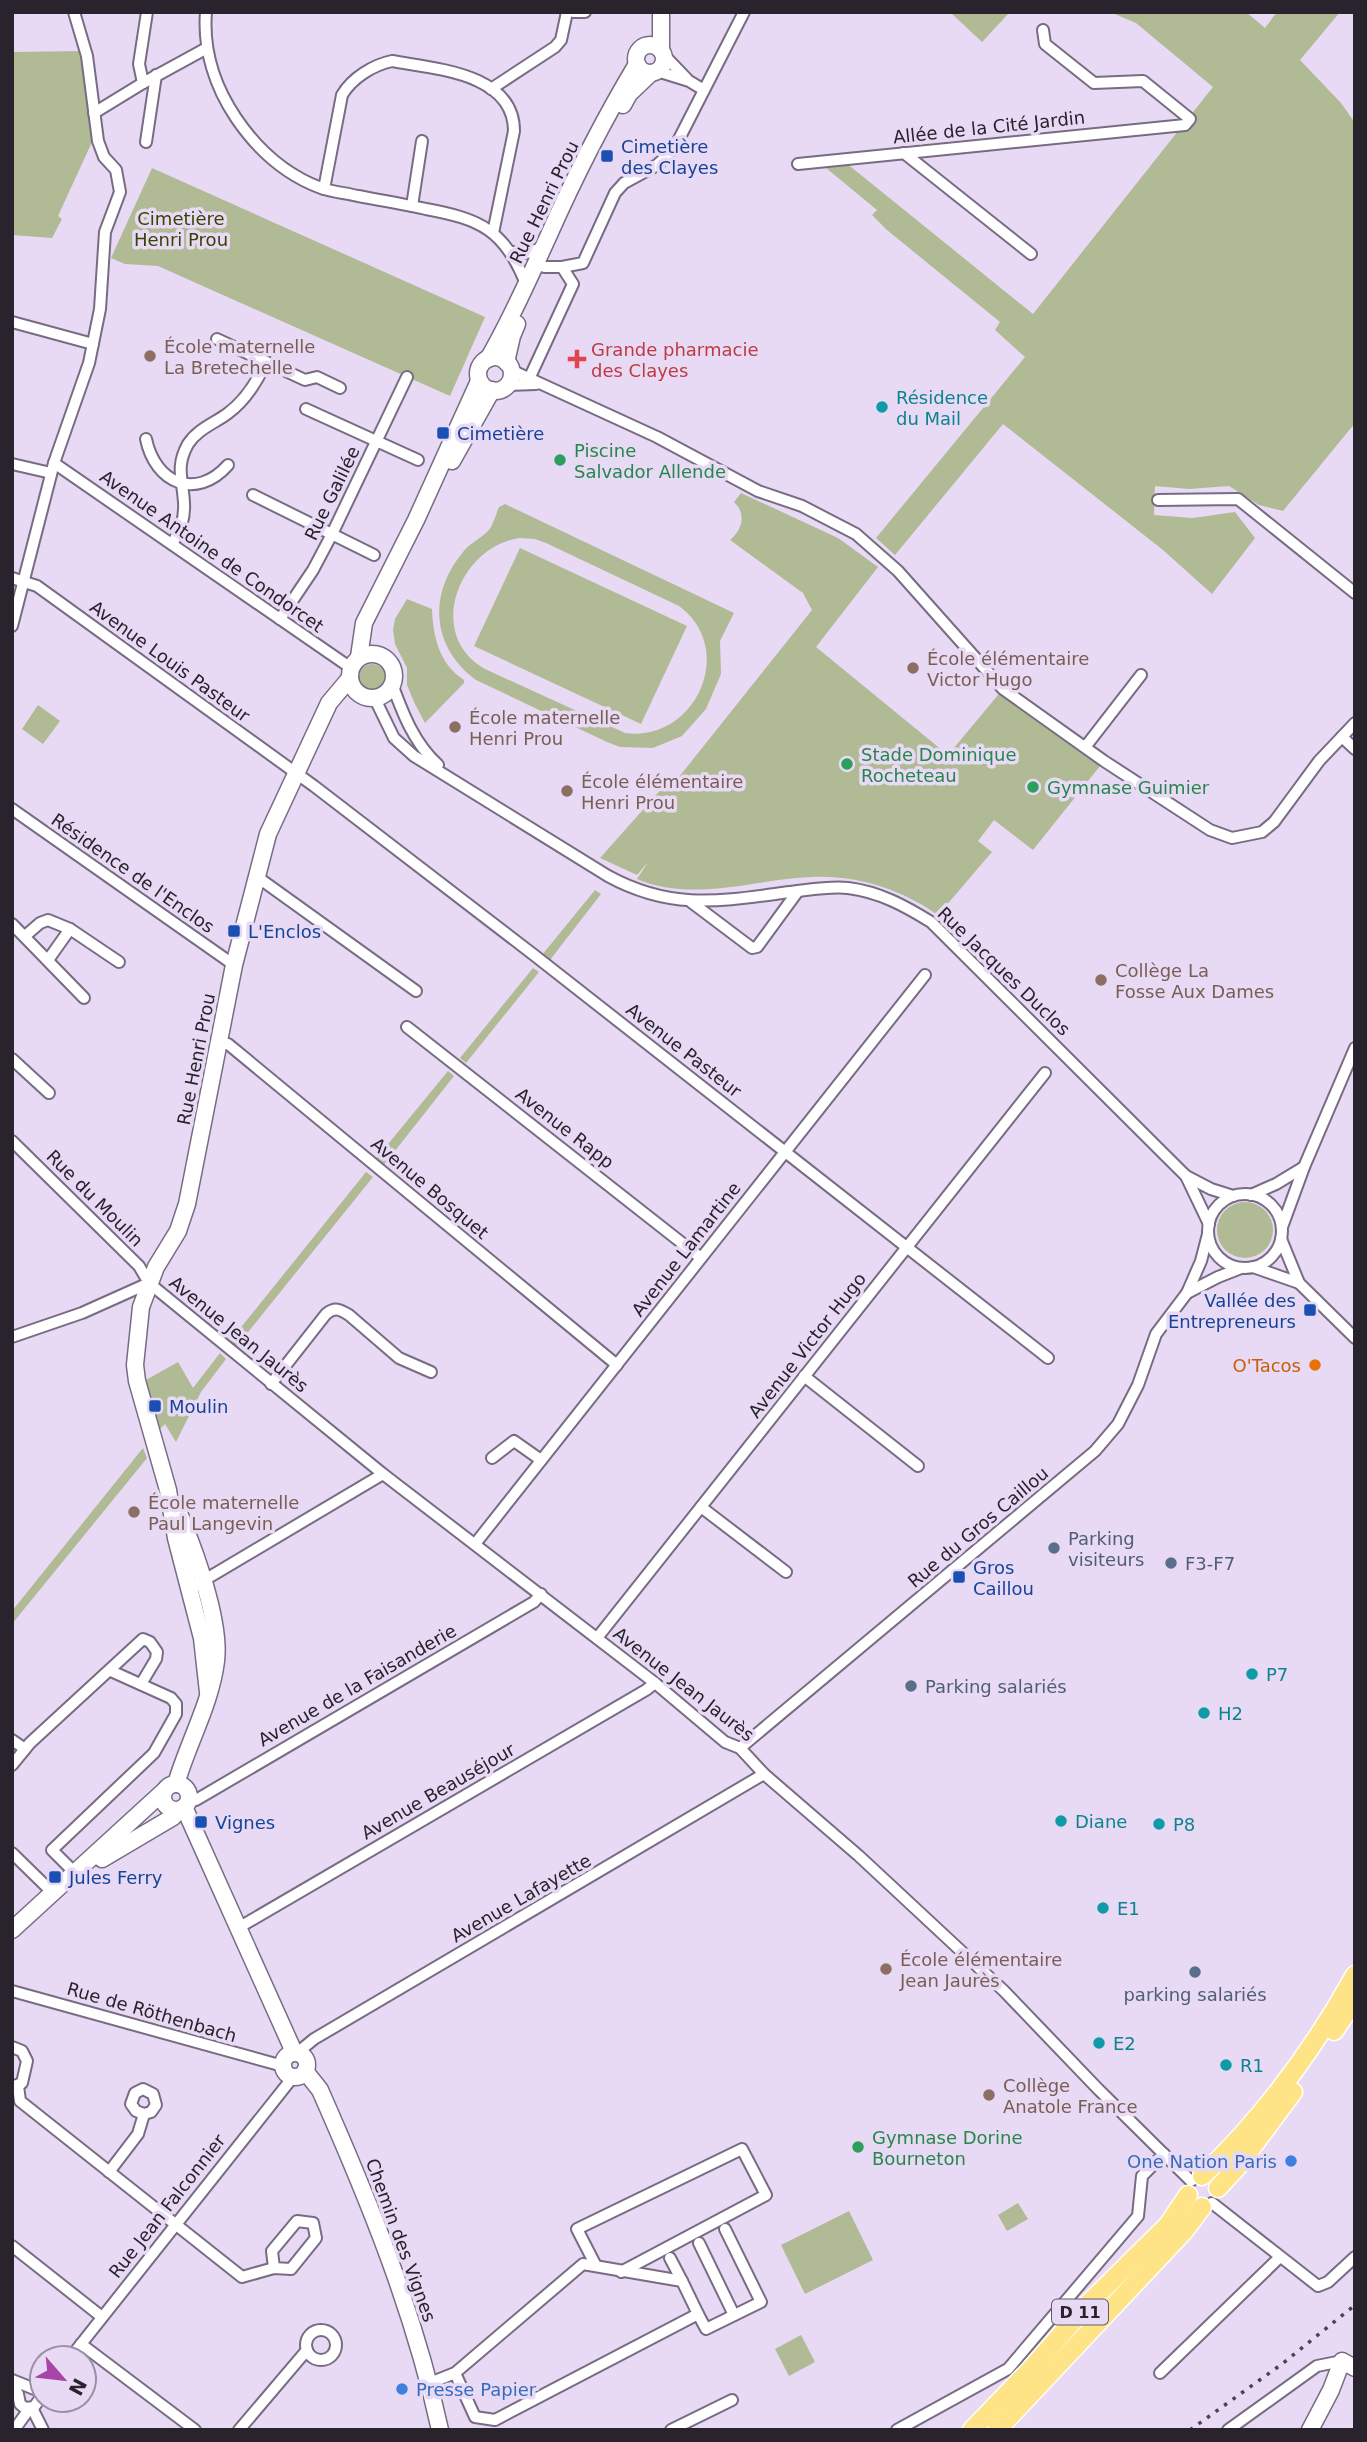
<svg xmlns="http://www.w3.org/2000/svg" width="1367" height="2442" viewBox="0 0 1367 2442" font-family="'DejaVu Sans',sans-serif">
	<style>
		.green { fill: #b0ba94; fill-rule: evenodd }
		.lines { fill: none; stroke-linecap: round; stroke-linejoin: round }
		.street-casing { stroke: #786c83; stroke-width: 14 }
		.secondary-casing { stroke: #786c83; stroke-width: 19 }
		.primary-casing { stroke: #fff; stroke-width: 21 }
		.street { stroke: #fff; stroke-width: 10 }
		.secondary { stroke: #fff; stroke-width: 16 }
		.primary { stroke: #fee387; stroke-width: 18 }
		.rail { stroke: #4a4451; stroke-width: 3.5; stroke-dasharray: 3.5 7; stroke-linecap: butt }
		.transit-dot { fill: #1a4fb4; stroke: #e8daf4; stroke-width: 2.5 }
		.education-dot { fill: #8d6e63; stroke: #e8daf4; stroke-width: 2.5 }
		.health-dot { fill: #e0444e; stroke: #e8daf4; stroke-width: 2.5 }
		.culture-dot { fill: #0f9aa8; stroke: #e8daf4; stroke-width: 2.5 }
		.leisure-dot { fill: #2e9e5b; stroke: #e8daf4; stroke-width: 2.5 }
		.food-dot { fill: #e8710a; stroke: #e8daf4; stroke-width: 2.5 }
		.service-dot { fill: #5c6f8a; stroke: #e8daf4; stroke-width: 2.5 }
		.shop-dot { fill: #3f7fe0; stroke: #e8daf4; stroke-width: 2.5 }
		.labels { text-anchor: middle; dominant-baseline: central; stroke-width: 7; stroke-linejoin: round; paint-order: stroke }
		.shield { fill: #e8daf4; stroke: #625a69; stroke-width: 2 }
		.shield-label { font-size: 16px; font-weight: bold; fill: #28232d }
		.street-label { font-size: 18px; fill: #28232d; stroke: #e8daf4 }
		.transit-label { font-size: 18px; fill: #164399; stroke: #e8daf4; text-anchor: start }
		.park-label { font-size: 18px; fill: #384302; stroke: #e8daf4 }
		.education-label { font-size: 18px; fill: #785e54; stroke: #e8daf4; text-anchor: start }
		.health-label { font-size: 18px; fill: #be3a42; stroke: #e8daf4; text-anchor: start }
		.culture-label { font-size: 18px; fill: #0d838f; stroke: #e8daf4; text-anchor: start }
		.leisure-label { font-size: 18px; fill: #27864d; stroke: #e8daf4; text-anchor: start }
		.food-label { font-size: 18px; fill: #c56008; stroke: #e8daf4; text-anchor: end }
		.service-label { font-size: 18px; fill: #4e5e75; stroke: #e8daf4; text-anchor: start }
		.shop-label { font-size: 18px; fill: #366cbe; stroke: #e8daf4; text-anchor: end }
	</style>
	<rect width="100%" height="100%" fill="#e8daf4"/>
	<g class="green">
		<path d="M950,12H1010L982,42Z"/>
		<path d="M1110,12H1246L1265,28L1277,12H1340L1300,60L1341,103L1355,123V423L1283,511L1259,505L1229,486L1189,489L1155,486L1154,515L1193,518L1235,512L1255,538L1212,594L1163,550L1003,424L895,555L876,538L1025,357L995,330L1000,322L887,230L872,215L877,210L814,158L835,154L1033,314L1213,87L1136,23Z"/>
		<path d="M84,51L90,84L92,142L58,216L62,219L52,238L12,235V52Z"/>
		<path d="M152,168L485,317L450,396L158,266L125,264L111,258Z"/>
		<path d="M741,493L838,538L878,567L816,647L948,755L1003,689L1104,761L1033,850L994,820L978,841L992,852L938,915C900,889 858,875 812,877C754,879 693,903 637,879L648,862L637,875L600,858L665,785L671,787L812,610L803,593L730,540C742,530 747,514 734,502Z"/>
		<path d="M505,504L734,613L720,641L721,674L706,709L682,736L653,748L620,747L607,742L476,680C431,647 428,594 463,552C470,543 480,539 488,531C493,526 496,514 499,507ZM519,538L535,539L546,543L679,606C738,649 695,743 625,733L485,669C425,635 458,548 519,538Z"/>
		<path d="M520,548L687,626L641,724L474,646Z"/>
		<path d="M407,599L432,609C433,636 439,664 464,680V683L425,723L414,702L407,685V668L395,644L393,630L395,619Z"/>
		<circle cx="372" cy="677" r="13"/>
		<path d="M38,705L60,721L43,744L22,729Z"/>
		<path d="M595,890L601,894L550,960L542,955Z"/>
		<path d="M533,968L539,972L466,1063L460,1058Z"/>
		<path d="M448,1071L454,1076L383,1166L375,1160Z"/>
		<path d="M366,1172L373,1177L236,1347L230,1341Z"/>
		<circle cx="1245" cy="1230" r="28"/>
		<path d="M220,1353L226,1359L201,1392L176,1442L165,1424L160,1429L146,1380L178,1362L193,1388Z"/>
		<path d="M143,1448L147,1458L12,1624V1611Z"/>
		<path d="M1018,2203L1028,2219L1007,2231L998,2215Z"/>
		<path d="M849,2211L873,2260L805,2294L781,2245Z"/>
		<path d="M801,2335L815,2362L789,2376L775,2349Z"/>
	</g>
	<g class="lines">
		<defs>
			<g id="street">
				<path d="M206,12C203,50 215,87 236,118C257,149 286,175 321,188C332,192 346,193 358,196C380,200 403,204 426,209C480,219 505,230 526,284"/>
				<path d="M573,12H585"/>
				<path d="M663,54L687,79"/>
				<path d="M657,71L689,81L704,90"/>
				<path d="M143,83L139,64L147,12"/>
				<path d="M491,89L555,47L561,40L567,12"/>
				<path d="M94,113L143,83L207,48"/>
				<path d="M146,142L156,75"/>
				<path d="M904,153L1031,254"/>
				<path d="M798,164L1185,125L1190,119L1143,81L1094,83L1045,44L1043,30"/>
				<path d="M324,189L342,95C352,78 373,65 392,61C435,69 514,73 514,131L493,233"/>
				<path d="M412,206L422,141"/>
				<path d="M511,252L527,253L544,247"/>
				<path d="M562,267L583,263L615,193L624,183L657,165L669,154L678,141L744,12"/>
				<path d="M12,322L93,344"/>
				<path d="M217,339L305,380L317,377L340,388"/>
				<path d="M511,370L657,437L758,491L802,506L856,534L898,571L1003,689L1104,761L1210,830L1232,838L1262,832L1274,822L1319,761L1355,723"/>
				<path d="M529,379L573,284L562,267H544"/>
				<path d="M507,385L536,384"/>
				<path d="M306,409L418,460"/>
				<path d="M146,439C155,483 196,501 228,465"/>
				<path d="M54,463L351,668"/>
				<path d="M12,464L51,473"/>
				<path d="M253,495L374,555"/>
				<path d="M1158,500L1238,499L1355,593"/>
				<path d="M172,544C180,531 185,519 184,503C183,480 175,467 188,444C198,429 213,424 227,414C245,401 257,382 266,362"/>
				<path d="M12,578L37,586L314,786L534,955L1048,1358"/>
				<path d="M280,619L313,570L332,534L407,377"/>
				<path d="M12,626L54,463L89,363L100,309L105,232L120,192L116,170L104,157L98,141L87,56L74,12"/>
				<path d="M392,684C403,714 414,743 438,765"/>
				<path d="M374,697L394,738L414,756L608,876C672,911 721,901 790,892C809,890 829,886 848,888C880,892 905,906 931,922L1186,1176L1209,1224"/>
				<path d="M1342,737L1355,749"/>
				<path d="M1086,746L1141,675"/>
				<path d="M12,809L234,965"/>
				<path d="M256,876L416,991"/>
				<path d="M691,902L752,948L757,947L798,891"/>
				<path d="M12,924L84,998"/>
				<path d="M25,936L40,923L48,920L70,929L119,962"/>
				<path d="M48,960L70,929"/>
				<path d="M407,1027L701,1258"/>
				<path d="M219,1044H228L617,1365"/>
				<path d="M12,1059L49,1093"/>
				<path d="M12,1141L139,1266L149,1283L383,1474L655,1683L725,1742L740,1748L764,1774L859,1856L1004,1991L1098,2089L1191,2181"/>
				<path d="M1186,1176L1211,1189L1233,1196"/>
				<circle cx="1245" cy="1231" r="37"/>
				<path d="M1251,1195L1276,1184L1304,1167"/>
				<path d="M1282,1227L1304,1167L1355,1048"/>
				<path d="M1281,1239L1299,1283L1355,1338"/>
				<path d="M1253,1267L1299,1283"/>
				<path d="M1187,1293L1218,1277L1241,1268"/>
				<path d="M12,1337L82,1313L149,1283"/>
				<path d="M804,1376L918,1466"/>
				<path d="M271,1384L326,1314C335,1307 339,1309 349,1315L399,1358L431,1372"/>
				<path d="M492,1458L514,1441L541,1460"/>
				<path d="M701,1507L786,1572"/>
				<path d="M475,1544L925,975"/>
				<path d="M191,1588L383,1474"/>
				<path d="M597,1638L1045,1073"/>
				<path d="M12,1740L25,1749"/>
				<path d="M740,1748L1095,1451L1118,1424L1138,1385L1156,1334L1187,1293L1201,1261L1208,1234"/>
				<path d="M12,1765L30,1743L143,1639L150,1642L157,1652L156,1659L141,1684"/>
				<path d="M188,1802L196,1800L534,1602L541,1594"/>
				<path d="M12,1853L54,1894"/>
				<path d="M76,1874L52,1850L154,1753L176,1714V1704L171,1698L111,1671"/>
				<path d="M238,1928L646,1690L655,1683"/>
				<path d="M12,1991L283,2066"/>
				<path d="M12,2047L22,2051L27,2061L22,2083L12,2087"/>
				<path d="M297,2053L314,2039L764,1774"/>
				<path d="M18,2086L20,2101L242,2277L274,2268L291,2269L316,2238L313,2223L297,2221L272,2251L274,2268"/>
				<path d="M109,2172L138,2134L144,2114L151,2112L156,2105L153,2094L143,2089L135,2093L131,2104L136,2111L144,2114"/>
				<path d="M1212,2203L1318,2286L1328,2282L1355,2257"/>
				<path d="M699,2243L734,2315"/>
				<path d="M12,2246L102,2317"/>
				<path d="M670,2258L682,2281"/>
				<path d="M596,2266L577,2229L742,2149L766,2195L621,2272"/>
				<path d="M698,2314L706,2329L761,2302L725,2229"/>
				<circle cx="321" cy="2345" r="15"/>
				<path d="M81,2344L195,2430"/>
				<path d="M70,2358L293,2077"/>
				<path d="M1160,2373L1280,2257"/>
				<path d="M12,2380L37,2390"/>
				<path d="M430,2383L455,2373L583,2264L682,2281L698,2314L495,2420L475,2417L455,2373"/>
				<path d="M12,2384L18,2394L20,2404L25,2408L34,2407L42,2396"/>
				<path d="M32,2408L43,2430"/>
				<path d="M14,2430L30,2408"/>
				<path d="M239,2430L307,2350"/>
				<path d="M671,2430L732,2400"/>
				<path d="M897,2430L1008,2369L1138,2216L1142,2176L1164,2154"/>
				<path d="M1228,2430L1317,2366L1342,2361"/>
			</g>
			<g id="secondary">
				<circle cx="650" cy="59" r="14"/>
				<path d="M661,50V12"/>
				<path d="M623,105L629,94L651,73"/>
				<circle cx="495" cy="374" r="17"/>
				<path d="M488,359C511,320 529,278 548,237C574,178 604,119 637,64"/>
				<path d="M506,362L512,336L517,324"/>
				<path d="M452,461L492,390"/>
				<circle cx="372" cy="676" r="22"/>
				<path d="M359,657L364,623L416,520L479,381"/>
				<path d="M208,1692L202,1638L176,1538L168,1490L137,1381L135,1365L141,1307L156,1267L178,1231L187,1204L234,965L268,834L329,703L350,678"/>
				<path d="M176,1784C188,1743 211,1703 216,1661C221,1621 194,1548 178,1511"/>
				<circle cx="176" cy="1797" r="13"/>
				<path d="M184,1807L294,2052"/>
				<path d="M102,1859L173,1817L179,1810"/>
				<path d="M12,1930L164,1791"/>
				<circle cx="295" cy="2065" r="12"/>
				<path d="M305,2071L320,2090C369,2201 414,2311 440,2430"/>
				<path d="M1310,2430L1331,2390L1342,2361L1355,2368"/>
			</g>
			<g id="primary">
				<path d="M1334,2031L1355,2000"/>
				<path d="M1202,2176C1263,2118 1314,2049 1355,1975"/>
				<path d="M1218,2188L1238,2166L1293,2092"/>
				<path d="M972,2430L1031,2369L1088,2304L1168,2225L1188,2195"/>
				<path d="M997,2430L1184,2231L1202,2207"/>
			</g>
		</defs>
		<use href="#street" class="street-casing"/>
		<use href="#secondary" class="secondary-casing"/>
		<use href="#primary" class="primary-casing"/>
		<use href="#street" class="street"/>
		<use href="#secondary" class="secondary"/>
		<use href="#primary" class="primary"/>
		<path class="rail" d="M1190,2430L1282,2364L1355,2305"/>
	</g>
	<g class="transit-dot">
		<rect x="600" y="149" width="14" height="14" rx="3.5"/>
		<rect x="436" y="426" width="14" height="14" rx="3.5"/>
		<rect x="227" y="924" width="14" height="14" rx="3.5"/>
		<rect x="1303" y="1303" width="14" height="14" rx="3.5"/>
		<rect x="148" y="1399" width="14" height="14" rx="3.5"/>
		<rect x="952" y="1570" width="14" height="14" rx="3.5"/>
		<rect x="194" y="1815" width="14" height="14" rx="3.5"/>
		<rect x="48" y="1870" width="14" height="14" rx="3.5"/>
	</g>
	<g class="education-dot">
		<circle cx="150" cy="356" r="7"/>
		<circle cx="913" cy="668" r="7"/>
		<circle cx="455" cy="727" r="7"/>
		<circle cx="567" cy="791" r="7"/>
		<circle cx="1101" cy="980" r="7"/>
		<circle cx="134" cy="1512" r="7"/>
		<circle cx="886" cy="1969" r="7"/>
		<circle cx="989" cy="2095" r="7"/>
	</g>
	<path class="health-dot" d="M573.5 348.5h7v7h7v7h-7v7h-7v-7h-7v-7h7z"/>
	<g class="culture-dot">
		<circle cx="882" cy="407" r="7"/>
		<circle cx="1252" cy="1674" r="7"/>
		<circle cx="1204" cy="1713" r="7"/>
		<circle cx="1061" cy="1821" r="7"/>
		<circle cx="1159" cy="1824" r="7"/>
		<circle cx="1103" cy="1908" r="7"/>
		<circle cx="1099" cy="2043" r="7"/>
		<circle cx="1226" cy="2065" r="7"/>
	</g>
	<g class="leisure-dot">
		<circle cx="560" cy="460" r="7"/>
		<circle cx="847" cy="764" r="7"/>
		<circle cx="1033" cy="787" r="7"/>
		<circle cx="858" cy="2147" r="7"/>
	</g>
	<circle class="food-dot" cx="1315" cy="1365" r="7"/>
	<g class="service-dot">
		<circle cx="1054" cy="1548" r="7"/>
		<circle cx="1171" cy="1563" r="7"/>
		<circle cx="911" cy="1686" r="7"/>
		<circle cx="1195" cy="1972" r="7"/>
	</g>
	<g class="shop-dot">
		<circle cx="1291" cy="2161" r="7"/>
		<circle cx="402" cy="2389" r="7"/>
	</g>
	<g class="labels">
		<rect class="shield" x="1052" y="2299.5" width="56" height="25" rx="5"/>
		<g class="shield-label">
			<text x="1080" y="2312">D 11</text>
		</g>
		<g class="street-label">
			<text transform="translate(989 127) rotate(-6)">Allée de la Cité Jardin</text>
			<text transform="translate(544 202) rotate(-64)">Rue Henri Prou</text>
			<text transform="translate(332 493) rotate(-64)">Rue Galilée</text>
			<text transform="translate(212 551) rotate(35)">Avenue Antoine de Condorcet</text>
			<text transform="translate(170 661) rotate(36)">Avenue Louis Pasteur</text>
			<text transform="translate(133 873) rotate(35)">Résidence de l'Enclos</text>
			<text transform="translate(1004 971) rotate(44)">Rue Jacques Duclos</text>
			<text transform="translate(684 1050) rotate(38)">Avenue Pasteur</text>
			<text transform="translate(196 1059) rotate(-79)">Rue Henri Prou</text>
			<text transform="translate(565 1128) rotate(38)">Avenue Rapp</text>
			<text transform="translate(430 1188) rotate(40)">Avenue Bosquet</text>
			<text transform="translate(95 1198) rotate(45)">Rue du Moulin</text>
			<text transform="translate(686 1249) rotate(-52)">Avenue Lamartine</text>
			<text transform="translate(239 1334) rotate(39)">Avenue Jean Jaurès</text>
			<text transform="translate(807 1345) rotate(-52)">Avenue Victor Hugo</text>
			<text transform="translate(978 1527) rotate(-40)">Rue du Gros Caillou</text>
			<text transform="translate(684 1684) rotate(38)">Avenue Jean Jaurès</text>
			<text transform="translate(357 1685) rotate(-30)">Avenue de la Faisanderie</text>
			<text transform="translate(438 1791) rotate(-30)">Avenue Beauséjour</text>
			<text transform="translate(521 1898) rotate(-30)">Avenue Lafayette</text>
			<text transform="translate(152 2012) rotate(16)">Rue de Röthenbach</text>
			<text transform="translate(167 2206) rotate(-52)">Rue Jean Falconnier</text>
			<text transform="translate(401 2240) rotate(70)">Chemin des Vignes</text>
		</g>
		<g class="transit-label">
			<text x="621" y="146">Cimetière<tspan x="621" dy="21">des Clayes</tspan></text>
			<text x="457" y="433">Cimetière</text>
			<text x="248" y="931">L'Enclos</text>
			<text x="1296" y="1300" text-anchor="end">Vallée des<tspan x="1296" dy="21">Entrepreneurs</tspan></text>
			<text x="169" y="1406">Moulin</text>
			<text x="973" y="1567">Gros<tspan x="973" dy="21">Caillou</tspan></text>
			<text x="215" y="1822">Vignes</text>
			<text x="69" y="1877">Jules Ferry</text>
		</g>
		<g class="park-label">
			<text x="181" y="218">Cimetière<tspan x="181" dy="21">Henri Prou</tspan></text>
		</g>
		<g class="education-label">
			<text x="164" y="346">École maternelle<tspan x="164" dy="21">La Bretechelle</tspan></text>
			<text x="927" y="658">École élémentaire<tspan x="927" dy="21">Victor Hugo</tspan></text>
			<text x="469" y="717">École maternelle<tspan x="469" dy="21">Henri Prou</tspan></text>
			<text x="581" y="781">École élémentaire<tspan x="581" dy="21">Henri Prou</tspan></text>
			<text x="1115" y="970">Collège La<tspan x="1115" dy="21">Fosse Aux Dames</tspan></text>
			<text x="148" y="1502">École maternelle<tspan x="148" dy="21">Paul Langevin</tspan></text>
			<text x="900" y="1959">École élémentaire<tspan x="900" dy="21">Jean Jaurès</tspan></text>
			<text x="1003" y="2085">Collège<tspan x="1003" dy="21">Anatole France</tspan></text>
		</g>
		<g class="health-label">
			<text x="591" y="349">Grande pharmacie<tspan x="591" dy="21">des Clayes</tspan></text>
		</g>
		<g class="culture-label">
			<text x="896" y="397">Résidence<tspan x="896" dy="21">du Mail</tspan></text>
			<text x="1266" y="1674">P7</text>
			<text x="1218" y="1713">H2</text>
			<text x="1075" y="1821">Diane</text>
			<text x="1173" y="1824">P8</text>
			<text x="1117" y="1908">E1</text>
			<text x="1113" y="2043">E2</text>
			<text x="1240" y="2065">R1</text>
		</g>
		<g class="leisure-label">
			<text x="574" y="450">Piscine<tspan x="574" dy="21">Salvador Allende</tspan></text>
			<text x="861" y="754">Stade Dominique<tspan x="861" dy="21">Rocheteau</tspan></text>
			<text x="1047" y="787">Gymnase Guimier</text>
			<text x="872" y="2137">Gymnase Dorine<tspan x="872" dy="21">Bourneton</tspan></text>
		</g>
		<g class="food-label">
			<text x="1301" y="1365">O'Tacos</text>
		</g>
		<g class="service-label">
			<text x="1068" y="1538">Parking<tspan x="1068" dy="21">visiteurs</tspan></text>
			<text x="1185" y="1563">F3-F7</text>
			<text x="925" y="1686">Parking salariés</text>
			<text x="1195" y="1994" text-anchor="middle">parking salariés</text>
		</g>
		<g class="shop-label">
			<text x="1277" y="2161">One Nation Paris</text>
			<text x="416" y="2389" text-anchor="start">Presse Papier</text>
		</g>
	</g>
	<rect width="1367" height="2442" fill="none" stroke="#28232d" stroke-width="28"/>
	<g transform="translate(63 2379) rotate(118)"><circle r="33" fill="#e8daf4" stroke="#9b91a4" stroke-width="2"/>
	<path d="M0-5L12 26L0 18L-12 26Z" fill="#a945aa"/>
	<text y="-10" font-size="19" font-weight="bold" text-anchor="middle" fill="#28232d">N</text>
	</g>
</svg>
